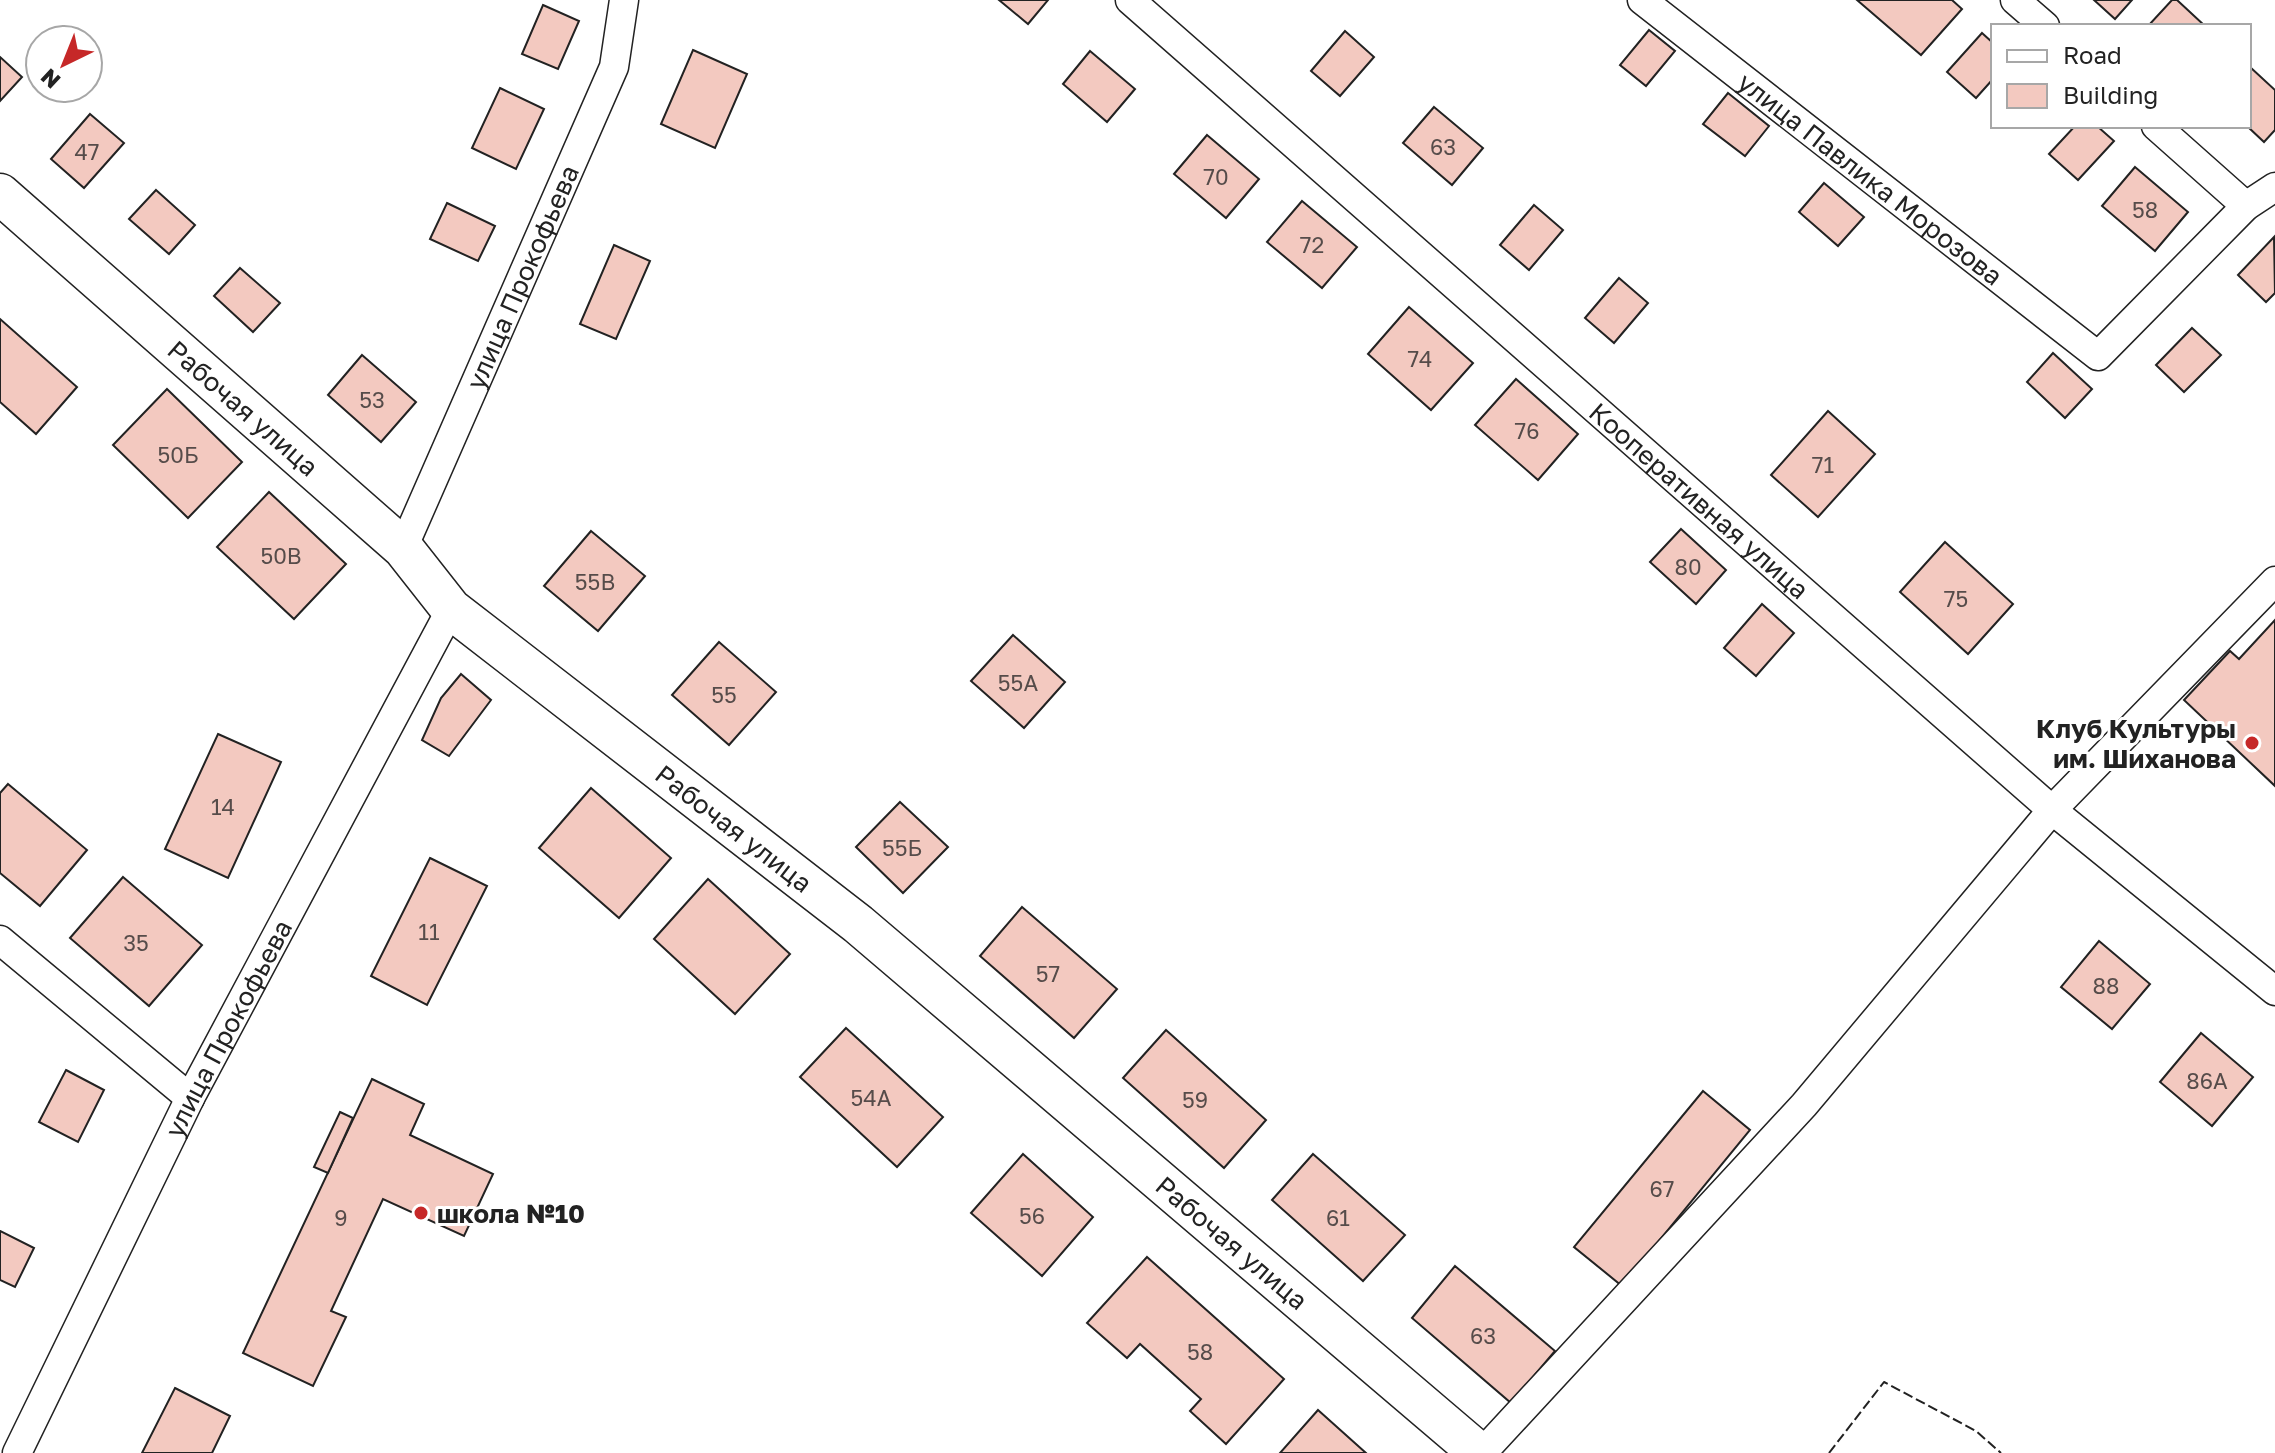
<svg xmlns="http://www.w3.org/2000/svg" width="2275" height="1453" viewBox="0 0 2275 1453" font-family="'Golos Text',sans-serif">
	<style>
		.building { fill: #f3c9c0; stroke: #222; stroke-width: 2 }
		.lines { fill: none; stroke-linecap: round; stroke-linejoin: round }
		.street-casing { stroke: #222; stroke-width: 31 }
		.secondary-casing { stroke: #222; stroke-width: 43 }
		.street { stroke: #fff; stroke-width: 28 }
		.secondary { stroke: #fff; stroke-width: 40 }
		.fence { stroke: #222; stroke-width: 2; stroke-dasharray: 10 4; stroke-linecap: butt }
		.poi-dot { fill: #c62828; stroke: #fff; stroke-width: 3 }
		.labels { text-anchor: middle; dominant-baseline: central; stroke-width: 6; stroke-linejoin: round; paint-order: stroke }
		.number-label { font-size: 22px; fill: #564c4a }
		.street-label { font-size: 26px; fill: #222; stroke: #fff }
		.poi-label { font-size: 26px; font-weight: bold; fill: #222; stroke: #fff; text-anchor: end }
	</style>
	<rect width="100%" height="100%" fill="#fff"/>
	<g class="building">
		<path d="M999,0H1048L1028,24Z"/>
		<path d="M1857,0H1952L1962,9L1921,55Z"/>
		<path d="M2094,0H2132L2115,19Z"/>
		<path d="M2172,0H2177L2205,26H2148Z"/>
		<path d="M543,5L579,21L558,69L522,54Z"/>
		<path d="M1649,30L1675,51L1646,86L1620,65Z"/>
		<path d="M1345,31L1374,57L1340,96L1311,71Z"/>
		<path d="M1982,33L1993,43V79L1976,98L1947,72Z"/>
		<path d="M693,50L747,74L715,148L661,124Z"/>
		<path d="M1090,51L1135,89L1107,122L1063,84Z"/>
		<path d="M0,57L22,77L0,101Z"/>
		<path d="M2250,67L2275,90V130L2264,142L2247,126Z"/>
		<path d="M500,88L544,109L516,169L472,148Z"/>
		<path d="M1728,93L1769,126L1745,156L1703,124Z"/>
		<path d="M1434,107L1483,148L1452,185L1403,143Z"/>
		<path d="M90,114L124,143L84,188L51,159Z"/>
		<path d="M2075,126H2097L2114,141L2078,180L2049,154Z"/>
		<path d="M1207,135L1259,179L1226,218L1174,174Z"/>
		<path d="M2135,167L2188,212L2155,251L2102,206Z"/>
		<path d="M1824,183L1864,217L1838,246L1799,212Z"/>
		<path d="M156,190L195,225L169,254L129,219Z"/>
		<path d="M1302,201L1357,247L1322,288L1267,242Z"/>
		<path d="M447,203L495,226L478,261L430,239Z"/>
		<path d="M1534,205L1563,230L1529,270L1500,245Z"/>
		<path d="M2274,237L2275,293L2266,302L2238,275Z"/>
		<path d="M614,245L650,261L616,339L580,324Z"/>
		<path d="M240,268L280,303L253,332L214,296Z"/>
		<path d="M1619,278L1648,303L1614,343L1585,318Z"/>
		<path d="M1409,307L1473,363L1431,410L1368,354Z"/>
		<path d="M0,319L77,387L36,434L0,402Z"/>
		<path d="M2192,328L2221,355L2184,392L2156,365Z"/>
		<path d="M2053,353L2092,389L2065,418L2027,382Z"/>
		<path d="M362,355L416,402L381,442L328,395Z"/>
		<path d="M1516,379L1578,434L1538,480L1475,425Z"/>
		<path d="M167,389L242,462L188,518L113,445Z"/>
		<path d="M1828,411L1875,454L1818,517L1771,475Z"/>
		<path d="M269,492L346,564L294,619L217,547Z"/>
		<path d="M1681,529L1726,570L1696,604L1650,562Z"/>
		<path d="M591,531L645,576L598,631L544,586Z"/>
		<path d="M1945,542L2013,604L1968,654L1900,592Z"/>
		<path d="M1762,604L1794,633L1756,676L1724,648Z"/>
		<path d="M2275,620V786L2184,700L2230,651L2239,659Z"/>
		<path d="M1013,635L1065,682L1024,728L971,681Z"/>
		<path d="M719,642L776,692L729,745L672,695Z"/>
		<path d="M461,674L491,700L449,756L422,740L441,698Z"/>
		<path d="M218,734L281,762L228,878L165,849Z"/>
		<path d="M8,784L87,850L40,906L0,873V793Z"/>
		<path d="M591,788L671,858L619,918L539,848Z"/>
		<path d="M900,802L948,847L903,893L856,847Z"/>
		<path d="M430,858L487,886L427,1005L371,976Z"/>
		<path d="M123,877L202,945L149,1006L70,938Z"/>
		<path d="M708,879L790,954L735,1014L654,939Z"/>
		<path d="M1022,907L1117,989L1074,1038L980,956Z"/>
		<path d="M2099,941L2150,984L2112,1029L2061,987Z"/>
		<path d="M846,1028L943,1117L897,1167L800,1077Z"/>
		<path d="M1166,1030L1266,1120L1224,1168L1123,1078Z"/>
		<path d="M2201,1033L2253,1077L2212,1126L2160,1082Z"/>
		<path d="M66,1070L104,1090L78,1142L39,1122Z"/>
		<path d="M372,1079L424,1104L410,1135L493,1174L464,1236L383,1199L331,1311L346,1317L313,1386L243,1353Z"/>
		<path d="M1703,1091L1750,1130L1622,1286L1574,1247Z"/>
		<path d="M340,1112L353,1118L328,1173L314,1167Z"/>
		<path d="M1023,1154L1093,1217L1042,1276L971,1213Z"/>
		<path d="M1313,1154L1405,1235L1363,1281L1272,1200Z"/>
		<path d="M0,1231L34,1248L15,1287L0,1280Z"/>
		<path d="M1147,1257L1284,1379L1226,1444L1190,1411L1201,1399L1140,1344L1127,1358L1087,1323Z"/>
		<path d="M1455,1266L1555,1351L1511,1403L1412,1318Z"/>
		<path d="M175,1388L230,1416L212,1453H142Z"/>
		<path d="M1318,1410L1366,1453H1280Z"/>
	</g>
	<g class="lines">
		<defs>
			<g id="street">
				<path id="s1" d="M1130,0L2052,810L2275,991"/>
				<path id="s2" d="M1642,0L2098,356L2246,206L2275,187"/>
				<path d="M2015,0L2045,26"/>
				<path d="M2156,126L2246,206"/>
				<path id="s3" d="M403,548L614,67L624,0"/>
				<path d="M0,940L190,1098"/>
				<path id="s4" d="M17,1453L190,1098L451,609"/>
				<path d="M1482,1453L1804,1105L2052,810L2275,581"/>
			</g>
			<g id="secondary">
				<path id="s5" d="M0,194L403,548L451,609L858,924L1479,1453"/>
			</g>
		</defs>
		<use href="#street" class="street-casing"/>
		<use href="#secondary" class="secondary-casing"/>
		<use href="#street" class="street"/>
		<use href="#secondary" class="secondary"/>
		<path class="fence" d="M1829,1453L1884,1382L1976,1431L2001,1453"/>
	</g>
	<g class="poi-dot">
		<circle cx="2252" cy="743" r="8"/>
		<circle cx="421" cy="1213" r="8"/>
	</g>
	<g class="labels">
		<g class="number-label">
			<text x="1443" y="146">63</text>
			<text x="87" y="151">47</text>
			<text x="1216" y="176">70</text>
			<text x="2145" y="209">58</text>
			<text x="1312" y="244">72</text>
			<text x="1420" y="358">74</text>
			<text x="372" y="399">53</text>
			<text x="1527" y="430">76</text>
			<text x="178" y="454">50Б</text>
			<text x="1823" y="464">71</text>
			<text x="281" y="555">50В</text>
			<text x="1688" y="566">80</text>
			<text x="595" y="581">55В</text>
			<text x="1956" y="598">75</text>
			<text x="1018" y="682">55А</text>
			<text x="724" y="694">55</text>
			<text x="223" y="806">14</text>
			<text x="902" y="847">55Б</text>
			<text x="429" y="931">11</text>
			<text x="136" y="942">35</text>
			<text x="1048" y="973">57</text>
			<text x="2106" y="985">88</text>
			<text x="2207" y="1080">86А</text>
			<text x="871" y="1097">54А</text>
			<text x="1195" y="1099">59</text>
			<text x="1662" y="1188">67</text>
			<text x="1032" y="1215">56</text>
			<text x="341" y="1217">9</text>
			<text x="1338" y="1217">61</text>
			<text x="1483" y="1335">63</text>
			<text x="1200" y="1351">58</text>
		</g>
		<g class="street-label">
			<text stroke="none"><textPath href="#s2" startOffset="290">улица Павлика Морозова</textPath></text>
			<text stroke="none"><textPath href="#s3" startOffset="296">улица Прокофьева</textPath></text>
			<text stroke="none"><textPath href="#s5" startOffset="324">Рабочая улица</textPath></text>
			<text stroke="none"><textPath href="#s1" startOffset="758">Кооперативная улица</textPath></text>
			<text stroke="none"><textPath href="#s5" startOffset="972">Рабочая улица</textPath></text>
			<text stroke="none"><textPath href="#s4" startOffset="474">улица Прокофьева</textPath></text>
			<text stroke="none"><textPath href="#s5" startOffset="1620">Рабочая улица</textPath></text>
		</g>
		<g class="poi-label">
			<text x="2236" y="728">Клуб Культуры<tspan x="2236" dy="30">им. Шиханова</tspan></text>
			<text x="437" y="1213" text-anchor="start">школа №10</text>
		</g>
	</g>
	<rect x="1991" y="24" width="260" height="104" fill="#ffffff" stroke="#a7a7a7" stroke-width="2"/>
	<rect x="2007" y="50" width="40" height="12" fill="#ffffff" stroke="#a7a7a7" stroke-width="2"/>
	<text x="2063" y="64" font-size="24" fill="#222222">Road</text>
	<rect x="2007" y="84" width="40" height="24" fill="#f3c9c0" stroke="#a7a7a7" stroke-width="2"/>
	<text x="2063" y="104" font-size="24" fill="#222222">Building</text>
	<g transform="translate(64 64) rotate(223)"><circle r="38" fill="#ffffff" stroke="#a7a7a7" stroke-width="2"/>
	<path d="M0-6L14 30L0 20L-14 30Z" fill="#c62828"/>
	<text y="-12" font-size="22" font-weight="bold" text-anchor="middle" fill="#222222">N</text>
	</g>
</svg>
